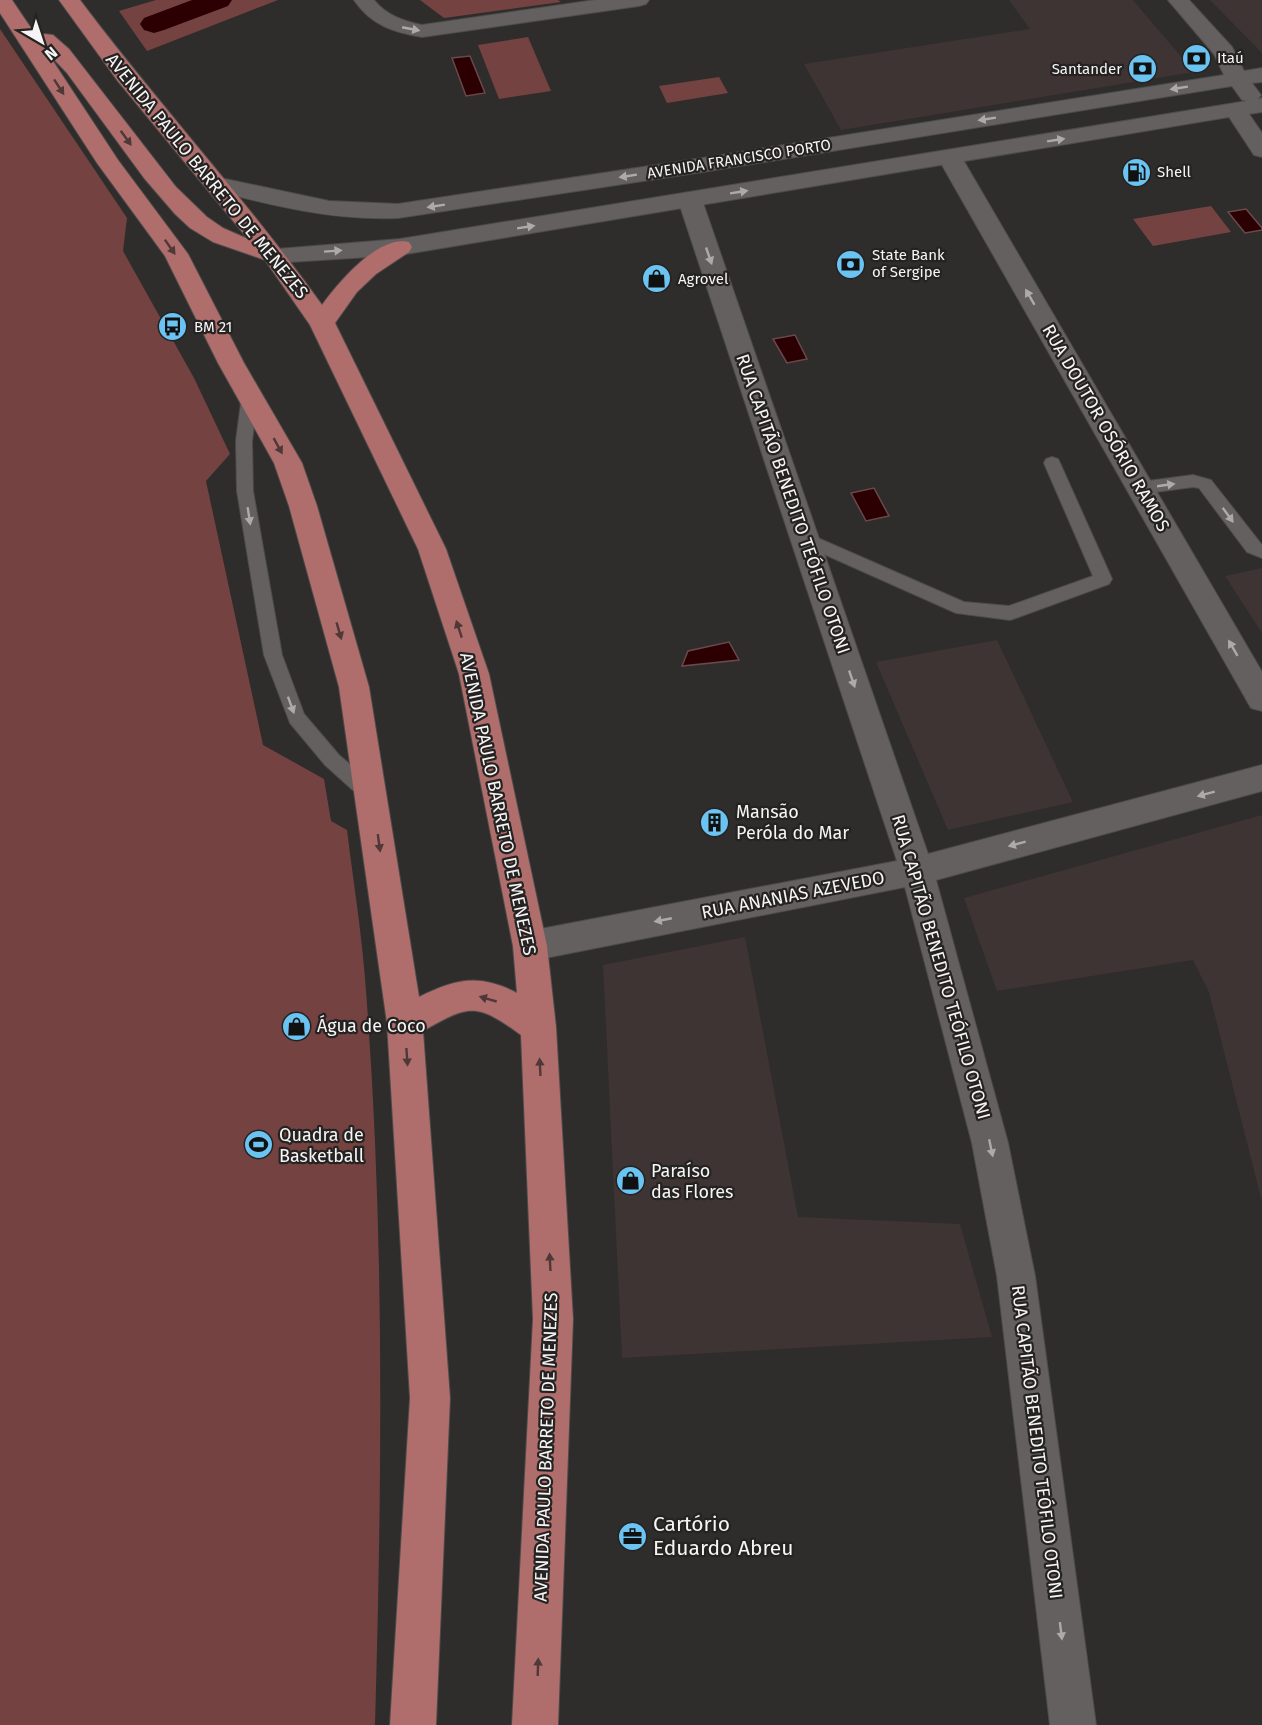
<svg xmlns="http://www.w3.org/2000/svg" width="1262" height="1725" viewBox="0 0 1262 1725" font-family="'Fira Sans',sans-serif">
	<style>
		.built { fill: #3e3433 }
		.green { fill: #744341 }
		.water { fill: #2c0002; stroke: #69494b; stroke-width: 1.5 }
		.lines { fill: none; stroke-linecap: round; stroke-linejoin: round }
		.canal { fill: #2c0002; fill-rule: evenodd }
		.lane-casing { stroke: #4d4b4a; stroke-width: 2 }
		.street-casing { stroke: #4d4b4a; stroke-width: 2 }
		.secondary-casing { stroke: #4d4b4a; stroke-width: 2 }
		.primary-casing { stroke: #4d4b4a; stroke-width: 2 }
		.lane { fill: #63605f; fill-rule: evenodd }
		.street { fill: #63605f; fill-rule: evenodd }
		.secondary { fill: #63605f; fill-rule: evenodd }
		.primary { fill: #af6e6c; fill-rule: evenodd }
		.oneway { fill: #acaaaa }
		.oneway2 { fill: #4e3938 }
		.labels { text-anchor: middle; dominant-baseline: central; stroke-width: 4.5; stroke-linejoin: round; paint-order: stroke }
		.far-poi-label { font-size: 15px; fill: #f6f4f4; stroke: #252222; text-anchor: start }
		.far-street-label { font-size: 15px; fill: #f6f4f4; stroke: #252222 }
		.street-label { font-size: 18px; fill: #f6f4f4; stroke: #252222 }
		.poi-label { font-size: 18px; fill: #f6f4f4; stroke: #252222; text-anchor: start }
		.near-poi-label { font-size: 21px; fill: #f6f4f4; stroke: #252222; text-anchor: start }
	</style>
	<rect width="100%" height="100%" fill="#2f2c2c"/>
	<g class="built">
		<path d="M1009,0H1133L1194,72L841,130L804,64L1030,29Z"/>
		<path d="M1210,0H1262V53Z"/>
		<path d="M1262,568V633L1225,576Z"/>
		<path d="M997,640L1073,802L948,830L876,662Z"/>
		<path d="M1262,815V1202L1209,992L1193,960L997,991L964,898Z"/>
		<path d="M745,937L798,1217L960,1224L992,1337L622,1358L603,965Z"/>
	</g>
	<g class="green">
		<path d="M156,0H278L147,51L119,11Z"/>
		<path d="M420,0H558L561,2L444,18Z"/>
		<path d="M0,29L127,218L123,251L194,378L230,454L206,481L263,745L324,779L331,821L347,830C353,879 361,928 365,978C385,1227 382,1476 375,1725H0Z"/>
		<path d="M528,37L551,91L499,99L478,45Z"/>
		<path d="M719,77L728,93L667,103L659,86Z"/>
		<path d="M1211,206L1231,232L1153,246L1133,219Z"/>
	</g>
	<g class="water">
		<path d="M470,56L485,93L466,96L452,58Z"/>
		<path d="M1246,209L1262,228V230L1245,233L1228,212Z"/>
		<path d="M795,335L807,359L787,363L773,339Z"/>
		<path d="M874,488L889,516L866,521L851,493Z"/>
		<path d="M729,642L739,660L682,666L688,651Z"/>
	</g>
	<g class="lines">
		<path class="canal" d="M192,0H232L228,6L164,30L154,33L144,30L140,24L144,18Z"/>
		<defs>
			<g id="lane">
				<path d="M250,390L256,391L258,395L252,441L253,491L282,655L304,714L339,755L379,789L381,795L379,801L372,803L365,801L325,765L290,723L264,655L237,491L236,441L242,395L244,391Z"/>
				<path d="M1052,457L1058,459L1060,463L1112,579L1109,584L1016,618L1010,620L956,613L799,543L797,539L799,535H811L964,602L1009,606L1093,576L1044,463L1046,459Z"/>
				<path d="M1193,475L1211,480L1262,545V558L1247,552L1199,488L1193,487L1140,494L1134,492L1132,488L1134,484L1140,482Z"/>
			</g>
			<g id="street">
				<path d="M354,0H374C386,15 403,21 422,25L595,0H649L646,4L639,6L422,37C393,32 371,25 354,0Z"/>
				<path d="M950,151L958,153L962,158L1262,672V711L1251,708L938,158L942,153Z"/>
				<path d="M690,193L698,195L702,200L928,854L1262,765V791L936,880L1008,1143L1035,1276L1096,1725H1050L997,1276L972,1143L905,887L530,961L518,957L513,946L518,935L530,931L897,861L678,200L682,195Z"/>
			</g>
			<path id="secondary" d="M1168,0H1189L1232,47L1244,71L1262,68V82L1252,83L1261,95L1258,99L1262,98V112L1249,114L1262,133V157L1254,155L1229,117L400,255L274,263L265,260L262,255L265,250L400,239L1247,101L1242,100L1232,86L709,171L398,218C333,221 271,205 208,189L204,184L208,179L216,177L329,201L398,204L709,157L1224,75L1214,54Z"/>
			<path id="primary" d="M0,0H12L37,37L45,34L53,35L69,49L176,187L207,217L223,228L248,239L117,80L59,0H80C158,104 246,199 322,305C338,283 379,234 409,242L412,247L409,252L376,274L357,292L335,323L446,549L489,674L547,946L556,1027L573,1319L558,1725H512L533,1319L521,1035C477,1003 470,1004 423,1031L450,1398L436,1725H390L410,1398L387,1023L339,687L289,506L274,463L218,363L165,256L97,163L0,13ZM47,52L67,73L144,178L175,214L190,228L213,242L265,260L310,325L418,549L459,674L513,946L517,993C479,973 455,979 419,997L369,687L317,506L302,463L244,363L188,254L118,160Z"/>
		</defs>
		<use href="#lane" class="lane-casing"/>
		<use href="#street" class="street-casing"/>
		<use href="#secondary" class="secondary-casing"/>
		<use href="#primary" class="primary-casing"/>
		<use href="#lane" class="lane"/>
		<use href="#street" class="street"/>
		<use href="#secondary" class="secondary"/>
		<use href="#primary" class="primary"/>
	</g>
	<defs><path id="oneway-solid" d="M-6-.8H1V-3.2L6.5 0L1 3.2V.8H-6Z" transform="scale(1.5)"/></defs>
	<g class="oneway">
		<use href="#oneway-solid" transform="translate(411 29) rotate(11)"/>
		<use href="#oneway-solid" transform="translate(1179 88) rotate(171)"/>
		<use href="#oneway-solid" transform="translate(987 119) rotate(171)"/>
		<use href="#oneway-solid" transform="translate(1056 140) rotate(-9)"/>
		<use href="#oneway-solid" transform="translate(628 176) rotate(171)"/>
		<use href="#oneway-solid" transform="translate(739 192) rotate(-9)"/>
		<use href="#oneway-solid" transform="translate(436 206) rotate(171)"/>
		<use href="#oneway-solid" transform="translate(526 227) rotate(-9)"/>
		<use href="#oneway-solid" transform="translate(333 251) rotate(-4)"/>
		<use href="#oneway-solid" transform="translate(709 256) rotate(71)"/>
		<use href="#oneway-solid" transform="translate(1030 297) rotate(-120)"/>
		<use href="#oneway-solid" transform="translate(1166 485) rotate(-8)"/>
		<use href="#oneway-solid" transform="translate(1228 515) rotate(54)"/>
		<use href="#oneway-solid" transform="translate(249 516) rotate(81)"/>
		<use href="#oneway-solid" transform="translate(1233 648) rotate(-120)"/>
		<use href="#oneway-solid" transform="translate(852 679) rotate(71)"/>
		<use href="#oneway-solid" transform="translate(291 705) rotate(70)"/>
		<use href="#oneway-solid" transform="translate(1206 794) rotate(165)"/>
		<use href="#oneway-solid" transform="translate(1017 844) rotate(165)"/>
		<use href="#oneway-solid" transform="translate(663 920) rotate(169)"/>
		<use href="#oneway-solid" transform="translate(991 1148) rotate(78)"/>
		<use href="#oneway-solid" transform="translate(1061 1631) rotate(83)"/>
	</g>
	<g class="oneway2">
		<use href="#oneway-solid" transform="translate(59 87) rotate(57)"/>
		<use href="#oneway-solid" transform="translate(126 138) rotate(54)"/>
		<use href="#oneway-solid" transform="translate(170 247) rotate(55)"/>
		<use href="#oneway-solid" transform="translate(278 446) rotate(61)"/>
		<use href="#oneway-solid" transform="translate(459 629) rotate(-108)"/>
		<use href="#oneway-solid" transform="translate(339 631) rotate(74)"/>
		<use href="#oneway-solid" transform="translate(379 843) rotate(82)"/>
		<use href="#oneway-solid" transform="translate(488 999) rotate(-164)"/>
		<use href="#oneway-solid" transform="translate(407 1057) rotate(86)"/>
		<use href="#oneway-solid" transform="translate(540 1067) rotate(-93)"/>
		<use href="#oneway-solid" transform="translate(550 1262) rotate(-93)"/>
		<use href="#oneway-solid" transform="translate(538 1667) rotate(-88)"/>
	</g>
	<defs>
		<symbol id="bank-disc" viewBox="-11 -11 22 22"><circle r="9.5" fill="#6ac3f1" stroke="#252222"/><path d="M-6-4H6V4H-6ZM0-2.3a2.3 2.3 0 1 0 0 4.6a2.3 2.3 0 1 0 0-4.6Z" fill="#111"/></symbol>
		<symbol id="fuel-disc" viewBox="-11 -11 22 22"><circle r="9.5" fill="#6ac3f1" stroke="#252222"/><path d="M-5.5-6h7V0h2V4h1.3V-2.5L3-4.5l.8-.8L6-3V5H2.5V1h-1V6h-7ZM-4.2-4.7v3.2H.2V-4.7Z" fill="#111"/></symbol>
		<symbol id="shop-disc" viewBox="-11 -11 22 22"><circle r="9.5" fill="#6ac3f1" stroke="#252222"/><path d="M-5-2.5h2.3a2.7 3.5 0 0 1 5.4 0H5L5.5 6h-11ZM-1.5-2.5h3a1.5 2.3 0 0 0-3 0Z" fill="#111"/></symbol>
		<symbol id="bus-disc" viewBox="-11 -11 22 22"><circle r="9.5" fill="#6ac3f1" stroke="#252222"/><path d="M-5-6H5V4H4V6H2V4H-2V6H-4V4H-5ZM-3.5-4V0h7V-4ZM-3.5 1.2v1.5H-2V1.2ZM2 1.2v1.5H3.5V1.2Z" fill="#111"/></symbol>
		<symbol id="building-disc" viewBox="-11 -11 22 22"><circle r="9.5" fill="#6ac3f1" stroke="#252222"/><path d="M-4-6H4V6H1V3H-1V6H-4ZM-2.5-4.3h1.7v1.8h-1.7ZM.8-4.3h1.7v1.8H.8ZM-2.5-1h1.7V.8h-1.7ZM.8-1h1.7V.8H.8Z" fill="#111"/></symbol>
		<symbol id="stadium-disc" viewBox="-11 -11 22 22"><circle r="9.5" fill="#6ac3f1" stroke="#252222"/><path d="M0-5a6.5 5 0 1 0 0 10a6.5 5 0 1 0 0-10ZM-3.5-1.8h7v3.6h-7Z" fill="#111"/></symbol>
		<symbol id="office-disc" viewBox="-11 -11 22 22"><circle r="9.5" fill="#6ac3f1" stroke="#252222"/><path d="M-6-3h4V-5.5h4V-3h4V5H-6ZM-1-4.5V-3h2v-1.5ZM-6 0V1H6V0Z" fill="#111"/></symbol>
	</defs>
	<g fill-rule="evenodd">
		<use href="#bank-disc" x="1180" y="42" width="33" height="33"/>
		<use href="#bank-disc" x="1126" y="52" width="33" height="33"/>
		<use href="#fuel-disc" x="1120" y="156" width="33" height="33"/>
		<use href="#bank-disc" x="834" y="248" width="33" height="33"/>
		<use href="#shop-disc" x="640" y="262" width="33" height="33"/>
		<use href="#bus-disc" x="156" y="310" width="33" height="33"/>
		<use href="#building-disc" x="698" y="806" width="33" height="33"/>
		<use href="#shop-disc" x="280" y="1010" width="33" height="33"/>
		<use href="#stadium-disc" x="242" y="1128" width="33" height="33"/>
		<use href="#shop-disc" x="614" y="1164" width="33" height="33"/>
		<use href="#office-disc" x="616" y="1520" width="33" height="33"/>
	</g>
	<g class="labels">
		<g class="far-poi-label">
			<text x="1217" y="58">Itaú</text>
			<text x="1122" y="69" text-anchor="end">Santander</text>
			<text x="1157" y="172">Shell</text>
			<text x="872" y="255">State Bank<tspan x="872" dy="17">of Sergipe</tspan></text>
			<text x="678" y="279">Agrovel</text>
			<text x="194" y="327">BM 21</text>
		</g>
		<g class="far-street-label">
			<text transform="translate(739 159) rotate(-9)">AVENIDA FRANCISCO PORTO</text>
		</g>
		<g class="street-label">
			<text transform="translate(207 176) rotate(51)">AVENIDA PAULO BARRETO DE MENEZES</text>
			<text transform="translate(1106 428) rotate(60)">RUA DOUTOR OSÓRIO RAMOS</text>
			<text transform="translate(793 504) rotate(71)">RUA CAPITÃO BENEDITO TEÓFILO OTONI</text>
			<text transform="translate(498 804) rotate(78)">AVENIDA PAULO BARRETO DE MENEZES</text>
			<text transform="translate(793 895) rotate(-11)">RUA ANANIAS AZEVEDO</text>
			<text transform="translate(941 967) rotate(74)">RUA CAPITÃO BENEDITO TEÓFILO OTONI</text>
			<text transform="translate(1037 1442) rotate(83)">RUA CAPITÃO BENEDITO TEÓFILO OTONI</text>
			<text transform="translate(546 1447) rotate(-88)">AVENIDA PAULO BARRETO DE MENEZES</text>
		</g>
		<g class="poi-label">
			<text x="736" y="812">Mansão<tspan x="736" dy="21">Peróla do Mar</tspan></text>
			<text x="317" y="1026">Água de Coco</text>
			<text x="279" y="1135">Quadra de<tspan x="279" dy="21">Basketball</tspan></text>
			<text x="651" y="1171">Paraíso<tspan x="651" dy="21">das Flores</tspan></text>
		</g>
		<g class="near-poi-label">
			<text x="653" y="1524">Cartório<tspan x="653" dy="24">Eduardo Abreu</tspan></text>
		</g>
	</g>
	<g transform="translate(42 42) rotate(141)" stroke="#252222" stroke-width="4.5" paint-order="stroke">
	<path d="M0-4.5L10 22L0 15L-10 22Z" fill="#f6f4f4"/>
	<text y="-9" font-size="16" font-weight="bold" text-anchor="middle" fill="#f6f4f4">N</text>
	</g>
</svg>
